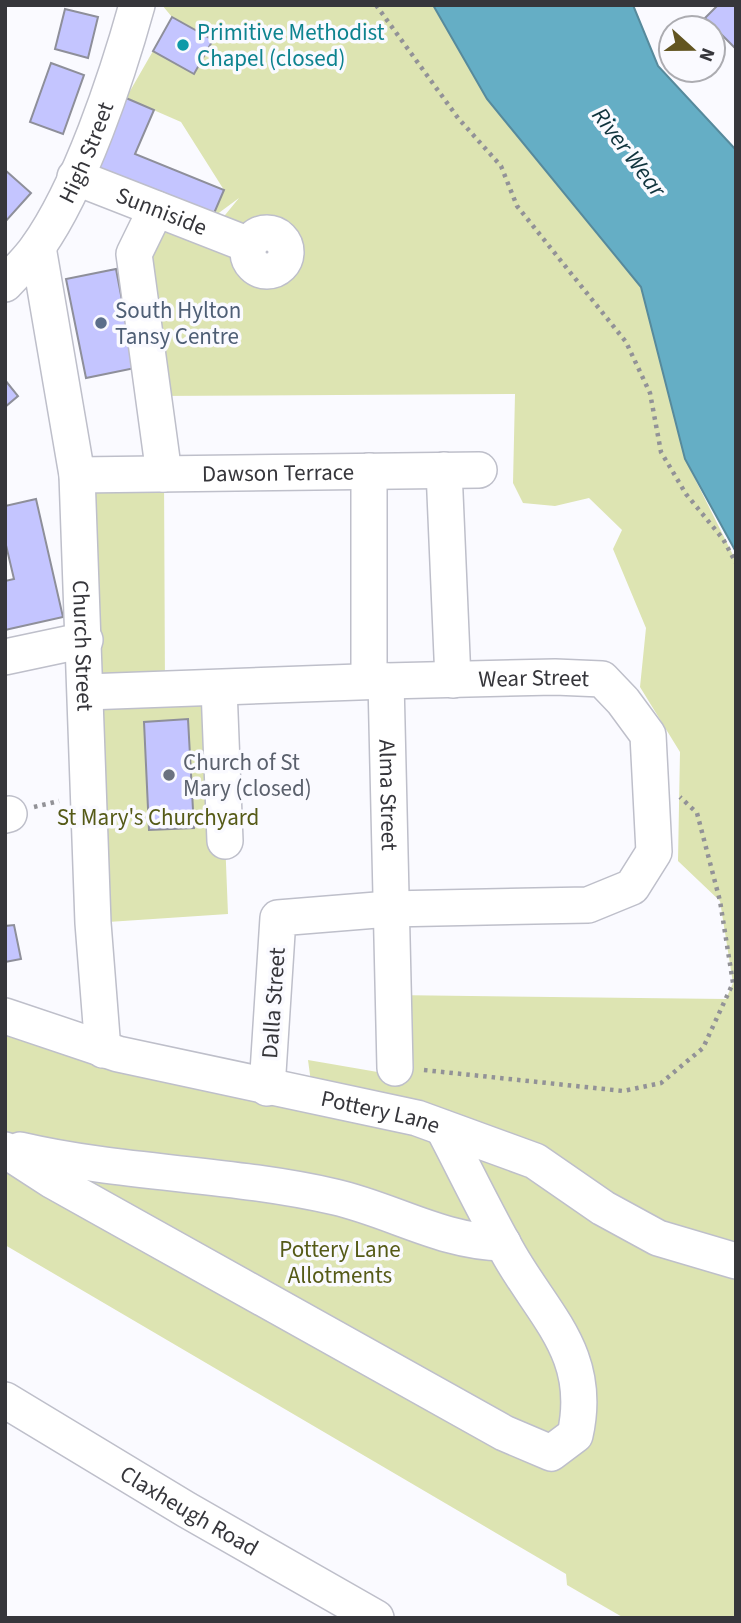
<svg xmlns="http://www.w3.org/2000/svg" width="741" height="1623" viewBox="0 0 741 1623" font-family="'Source Sans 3',sans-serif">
<rect width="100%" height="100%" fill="#fafaff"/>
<!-- green -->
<g fill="#dde4b2">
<polygon points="162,5 433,5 487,99 641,287 685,459 736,561 736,1618 624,1618 567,1585 566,1574 5,1245 5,1016 313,1097 308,1060 395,1075 392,995 726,999 733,983 720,901 678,861 680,752 640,687 646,628 613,549 622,530 589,498 555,506 523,503 513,483 515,394 153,396 134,254 156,209 212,231 239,198 212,218 224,190 181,122 126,98 153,51 194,74 213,41 172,17"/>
<polygon points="164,474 165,689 219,688 228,914 93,923 77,475"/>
</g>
<!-- water -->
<polygon fill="#65aec5" stroke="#578a9c" stroke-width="2" points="433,5 633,5 658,66 736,150 736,552 685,459 641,287 487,99"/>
<!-- building -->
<g fill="#c4c5ff" stroke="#8e8f9a" stroke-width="2">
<polygon points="718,5 736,5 736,49 705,18"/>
<polygon points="65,9 98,17 88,58 55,49"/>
<polygon points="172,17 213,40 194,74 153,51"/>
<polygon points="51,63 84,75 63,134 30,122"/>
<polygon points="126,98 154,110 135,154 224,190 212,218 96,170"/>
<polygon points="5,170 31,193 5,222"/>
<polygon points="116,269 135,368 86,378 66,279"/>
<polygon points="5,380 18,396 5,407"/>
<polygon points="36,499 63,617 5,630 5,581 14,579 5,541 5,506"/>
<polygon points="188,719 194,828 149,830 144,722"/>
<polygon points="14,925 21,959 5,962 5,926"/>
</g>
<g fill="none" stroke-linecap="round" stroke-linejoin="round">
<defs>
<g id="minor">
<path id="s1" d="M 75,177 L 249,245"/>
<polyline points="156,209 134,254 164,474"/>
<circle cx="267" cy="252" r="19"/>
<path id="s2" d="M 38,247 L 77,475 L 93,923 L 103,1050"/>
<path id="s3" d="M 5,284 C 16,272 28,261 37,248 C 80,188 117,77 137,5"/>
<polyline points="444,470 453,680"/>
<polyline points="369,471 369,681"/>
<path id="s4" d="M 77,475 L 479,470"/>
<polyline points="5,657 85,640"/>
<path id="s5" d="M 386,681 L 395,1068"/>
<polyline points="219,688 225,841"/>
<path id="s6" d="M 86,692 L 386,681 L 555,677 L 602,679 L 623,701 L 648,735 L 654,852 L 632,887 L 588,905 L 389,909 L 278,918 L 267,1088"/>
<polyline points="5,815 9,814"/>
<path id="s7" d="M 5,1016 L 118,1054 L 417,1118 L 535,1161 L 603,1208 L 658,1238 L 736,1261"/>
<path d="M 5,1150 L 53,1181 L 504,1433 L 551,1453 L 575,1435 C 593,1356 546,1318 510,1256 C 486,1214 465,1170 443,1128"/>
<path d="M 20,1150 C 123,1174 231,1173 335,1197 C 392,1210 442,1242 503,1243"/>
<path id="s8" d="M 5,1400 L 187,1510 L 376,1618"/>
</g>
</defs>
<!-- minor casing -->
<use href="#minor" stroke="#bebfca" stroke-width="38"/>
<!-- path -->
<g stroke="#929297" stroke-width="4.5" stroke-dasharray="3.5 5" stroke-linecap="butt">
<polyline points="376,5 458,118 501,166 517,206 626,342 650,393 661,452 686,494 723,539 736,563"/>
<polyline points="34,807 59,801"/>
<polyline points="424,1070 623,1091 661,1083 703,1048 733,983 720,901 697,813 680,797"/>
</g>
<!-- minor -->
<use href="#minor" stroke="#fff" stroke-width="35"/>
</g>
<!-- markers -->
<circle fill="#0f9aa8" stroke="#fafaff" stroke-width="2.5" cx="183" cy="45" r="7"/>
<circle fill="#5c6f8a" stroke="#fafaff" stroke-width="2.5" cx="101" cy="323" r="7"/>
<circle fill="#6b7280" stroke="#fafaff" stroke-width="2.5" cx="169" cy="775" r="7"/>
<g text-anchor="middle" stroke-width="7" stroke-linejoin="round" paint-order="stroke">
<!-- culture labels -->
<g font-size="23" fill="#0d838f" stroke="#fafaff" text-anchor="start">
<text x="197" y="40">Primitive Methodist<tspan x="197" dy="26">Chapel (closed)</tspan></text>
</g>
<!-- street labels -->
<g font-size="23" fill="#36363b" stroke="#fafaff">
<text dy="8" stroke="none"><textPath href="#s3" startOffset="156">High Street</textPath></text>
<text dy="8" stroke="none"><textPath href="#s1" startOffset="93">Sunniside</textPath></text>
<text dy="8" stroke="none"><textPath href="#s4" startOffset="201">Dawson Terrace</textPath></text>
<text dy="8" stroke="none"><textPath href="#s2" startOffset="402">Church Street</textPath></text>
<text dy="8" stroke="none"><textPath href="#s6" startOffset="448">Wear Street</textPath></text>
<text dy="8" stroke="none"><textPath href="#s5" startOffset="114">Alma Street</textPath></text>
<text transform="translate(273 1003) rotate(-86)" y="8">Dalla Street</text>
<text dy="8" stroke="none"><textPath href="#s7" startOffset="388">Pottery Lane</textPath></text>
<text dy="8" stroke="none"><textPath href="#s8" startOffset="215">Claxheugh Road</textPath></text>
</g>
<!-- service labels -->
<g font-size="23" fill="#4e5e75" stroke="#fafaff" text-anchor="start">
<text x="115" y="318">South Hylton<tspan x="115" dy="26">Tansy Centre</tspan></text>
</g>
<!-- worship labels -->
<g font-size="23" fill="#5b616d" stroke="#fafaff" text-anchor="start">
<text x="183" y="770">Church of St<tspan x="183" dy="26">Mary (closed)</tspan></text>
</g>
<!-- park labels -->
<g font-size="23" fill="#555a17" stroke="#fafaff">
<text x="158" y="825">St Mary's Churchyard</text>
<text x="340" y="1257">Pottery Lane<tspan x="340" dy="26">Allotments</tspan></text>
</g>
<!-- water labels -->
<g font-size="24" font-style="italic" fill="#0f333d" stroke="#fafaff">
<text transform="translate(629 152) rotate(53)" y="8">River Wear</text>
</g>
</g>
<!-- border -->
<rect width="741" height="1623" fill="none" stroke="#36363b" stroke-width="14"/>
<!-- north arrow -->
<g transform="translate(692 49) rotate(111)"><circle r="33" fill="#fafaff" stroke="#acacb1" stroke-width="2"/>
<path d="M0-5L12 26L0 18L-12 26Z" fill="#625521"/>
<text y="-10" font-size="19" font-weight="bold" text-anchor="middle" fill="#36363b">N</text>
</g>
</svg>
